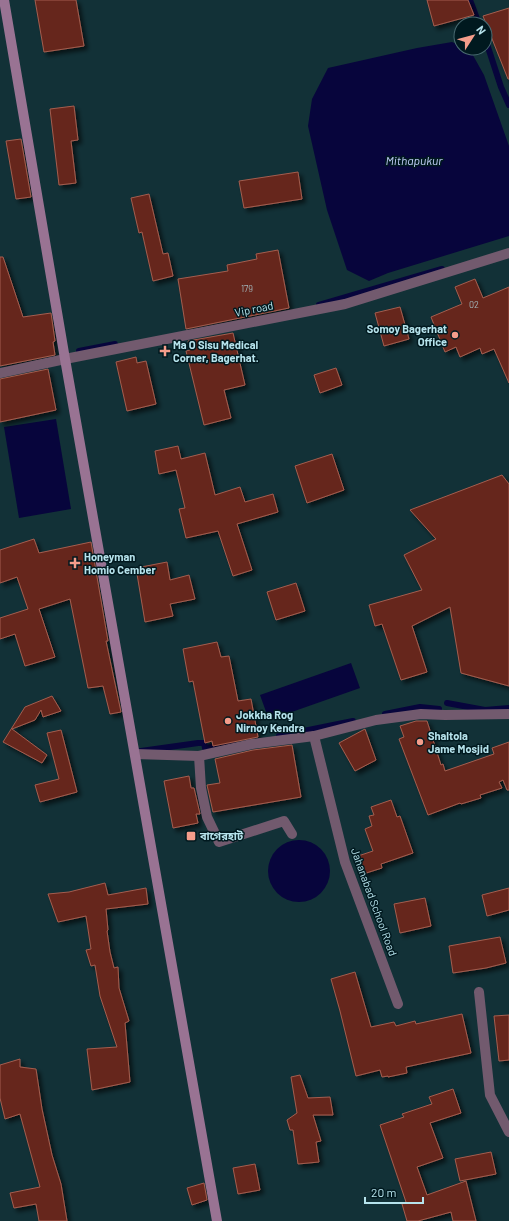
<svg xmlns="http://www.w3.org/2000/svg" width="509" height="1221" viewBox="0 0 509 1221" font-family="Barlow,'Noto Sans Bengali',sans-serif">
<defs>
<filter id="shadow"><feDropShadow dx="3.5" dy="3.5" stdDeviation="2" flood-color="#0009"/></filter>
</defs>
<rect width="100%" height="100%" fill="#123137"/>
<!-- water -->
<g fill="#07053c">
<polygon points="452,42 461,46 461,48 470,50 484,75 509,146 509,236 388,273 369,281 347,270 327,210 308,126 312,99 328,68 417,48"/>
<polygon points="56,419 71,509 19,518 4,427"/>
<polygon points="351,663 360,688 269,720 260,695"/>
<circle cx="299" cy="871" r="31"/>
</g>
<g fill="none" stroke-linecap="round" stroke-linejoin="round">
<!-- stream -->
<g stroke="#07053c" stroke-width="6">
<polyline points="470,0 479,24"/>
<polyline points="485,38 501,87 509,105"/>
<polyline points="319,305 442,269"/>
<polyline points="79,351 115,344"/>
<polyline points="447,703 485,710 509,708"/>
<polyline points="385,714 420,707 439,709"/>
<polyline points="279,736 353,721"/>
<polyline points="141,751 198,743 204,743 205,748 233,744"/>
</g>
</g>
<!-- building -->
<g fill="#66261a" stroke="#a45d4f" filter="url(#shadow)">
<polygon points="35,0 76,0 84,46 44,52"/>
<polygon points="427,0 468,0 474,15 434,26"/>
<polygon points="509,8 509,79 508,79 483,16"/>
<polygon points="74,106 78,140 71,141 76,183 59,185 50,109"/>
<polygon points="21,139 31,197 16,199 6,141"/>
<polygon points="298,172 302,199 244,208 239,181"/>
<polygon points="149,194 163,254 168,253 173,276 153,281 142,232 139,233 131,198"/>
<polygon points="278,250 289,308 186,329 178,279 228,271 227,265 257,259 256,254"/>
<polygon points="0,257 3,257 23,317 51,313 55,341 53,342 55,355 0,366"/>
<polygon points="475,279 483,298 509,287 509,383 494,349 482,354 480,348 460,357 456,347 445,352 431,317 462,304 455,287"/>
<polygon points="400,307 409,339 384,346 375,313"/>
<polygon points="233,333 245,385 224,390 231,418 204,425 186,351 190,350 188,341"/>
<polygon points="136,357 137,363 146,361 156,404 127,411 116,362"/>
<polygon points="336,368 342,385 320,393 314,375"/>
<polygon points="48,369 56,410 0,422 0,379"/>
<polygon points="178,446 181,459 205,453 215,495 240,487 245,502 273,494 278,512 237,524 252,570 233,576 218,531 186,538 179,509 185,508 176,470 159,474 155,451"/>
<polygon points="332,454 344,490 307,503 295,466"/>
<polygon points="502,475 509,484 509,686 461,673 450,607 412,626 427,672 401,680 382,624 375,626 369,605 422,590 404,555 436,539 410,510"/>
<polygon points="34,539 39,553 91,542 108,641 106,641 121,712 110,714 103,686 88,688 70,599 39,609 55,657 25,666 15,634 0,639 0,618 28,609 17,577 0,583 0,550"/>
<polygon points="167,562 170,580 189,575 195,599 170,604 173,616 145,622 136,568"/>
<polygon points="296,583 305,611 276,620 267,592"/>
<polygon points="217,642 221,657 229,656 238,701 251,699 258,737 213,746 212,741 205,743 193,681 189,682 183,649"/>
<polygon points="52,696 61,711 43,717 41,710 35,720 12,729 47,755 42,763 3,742 25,707"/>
<polygon points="416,721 427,721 441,765 443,764 445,771 494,754 492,748 509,742 509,790 507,790 503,780 499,782 502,788 480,795 481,798 461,804 460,803 428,815 399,739 404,737 400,726"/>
<polygon points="365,729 376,760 355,771 339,743"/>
<polygon points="61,730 77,792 40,802 35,785 59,779 47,733"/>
<polygon points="292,745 301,797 213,812 207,785 220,783 215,759 253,750"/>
<polygon points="189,776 191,788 194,788 200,814 196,814 198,823 173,828 164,781"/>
<polygon points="391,800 397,817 400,816 413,853 381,864 382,868 363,874 358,856 373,851 365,829 372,826 369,816 374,815 371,807"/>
<polygon points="105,883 108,895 146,888 148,904 106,909 108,930 107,931 110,952 114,968 118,967 119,988 129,1021 125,1023 130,1082 92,1090 87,1049 117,1047 100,996 95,965 91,966 86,950 91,949 86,916 58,922 48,894 69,892"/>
<polygon points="509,888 509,910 487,916 482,895"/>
<polygon points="425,898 431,926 400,933 394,904"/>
<polygon points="500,937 506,963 486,968 453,973 449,946"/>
<polygon points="355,972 371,1027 394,1022 396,1026 415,1021 416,1024 462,1014 471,1053 406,1067 407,1073 388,1077 388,1076 382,1077 380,1070 356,1076 340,1011 331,979"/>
<polygon points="509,1015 509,1060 499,1061 494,1016"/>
<polygon points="20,1059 20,1067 36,1069 42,1109 52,1155 61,1184 67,1221 39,1221 36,1204 14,1208 10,1193 40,1187 20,1114 5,1119 0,1098 0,1065"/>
<polygon points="300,1075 308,1098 330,1097 333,1115 313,1115 321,1141 316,1142 319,1162 298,1164 293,1130 290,1130 287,1120 297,1113 291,1077"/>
<polygon points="453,1089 461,1113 430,1123 443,1158 417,1167 427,1195 466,1181 476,1221 453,1221 451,1212 418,1221 407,1221 402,1204 406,1202 380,1125 404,1117 402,1114 432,1104 429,1097"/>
<polygon points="491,1152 496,1174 460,1181 455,1159"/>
<polygon points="255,1164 260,1190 238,1194 233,1168"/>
<polygon points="204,1183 207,1200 192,1205 187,1188"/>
</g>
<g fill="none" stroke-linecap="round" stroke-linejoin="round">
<!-- minor -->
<g stroke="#725a6e" stroke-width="10">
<polyline points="314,736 345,862 398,1004"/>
<polyline points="199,756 201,788 207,817 219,842 284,821 292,834"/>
</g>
<!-- tertiary -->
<g stroke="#725a6e" stroke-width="10">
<polyline points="0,373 65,359 345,304 509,253"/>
<polyline points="135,754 199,756 252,744 314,736 376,720 421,714 445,715 509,714"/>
<polyline points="479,992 490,1095 509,1132"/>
</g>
<!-- secondary -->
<polyline stroke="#997393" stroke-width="10" points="4,0 65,359 217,1221"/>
</g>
<!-- markers -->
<g fill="#f49d8b" stroke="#00191f" stroke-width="1.5">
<circle cx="455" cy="335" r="4"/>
<path d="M163 345h4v4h4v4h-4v4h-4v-4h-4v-4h4z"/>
<path d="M73 557h4v4h4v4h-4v4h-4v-4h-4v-4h4z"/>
<circle cx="228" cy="721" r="4"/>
<circle cx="420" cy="742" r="4"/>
<rect x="186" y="831" width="10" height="10" rx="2"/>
</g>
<g text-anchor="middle" stroke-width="3" stroke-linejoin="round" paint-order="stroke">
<!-- number labels -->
<g font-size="9" fill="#a2b4b8">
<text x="247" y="292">179</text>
<text x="474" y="308">02</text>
</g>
<!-- street labels -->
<g font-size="11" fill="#b6e3ec" stroke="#00191f">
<text transform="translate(254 309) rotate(-11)" y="4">Vip road</text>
<text transform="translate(374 902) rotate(70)" y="4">Jahanabad School Road</text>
</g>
<!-- poi labels -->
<g font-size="11" font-weight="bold" fill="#b6e3ec" stroke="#00191f" text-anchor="start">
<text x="447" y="333" text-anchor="end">Somoy Bagerhat<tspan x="447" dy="13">Office</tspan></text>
<text x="173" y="349">Ma O Sisu Medical<tspan x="173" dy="13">Corner, Bagerhat.</tspan></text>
<text x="84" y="561">Honeyman<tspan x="84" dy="13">Homio Cember</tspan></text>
<text x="236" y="719">Jokkha Rog<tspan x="236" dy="13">Nirnoy Kendra</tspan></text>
<text x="428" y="740">Shaltola<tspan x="428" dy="13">Jame Mosjid</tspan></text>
<text x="200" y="840">বাগেরহাট</text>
</g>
<!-- water labels -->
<g font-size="12" font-style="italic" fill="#c4d1fc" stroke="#00191f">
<text x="414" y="165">Mithapukur</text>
</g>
</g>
<!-- north arrow -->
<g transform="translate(473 36) rotate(54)"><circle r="19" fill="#00191f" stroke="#496a71"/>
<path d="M0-3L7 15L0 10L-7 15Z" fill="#f49d8b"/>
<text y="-6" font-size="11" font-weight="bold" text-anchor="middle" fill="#b6e3ec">N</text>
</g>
<!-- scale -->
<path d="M365 1197v6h58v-6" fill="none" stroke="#b6e3ec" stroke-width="2"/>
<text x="371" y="1197" font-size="12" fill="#b6e3ec" stroke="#00191f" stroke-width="3" paint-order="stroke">20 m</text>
</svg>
